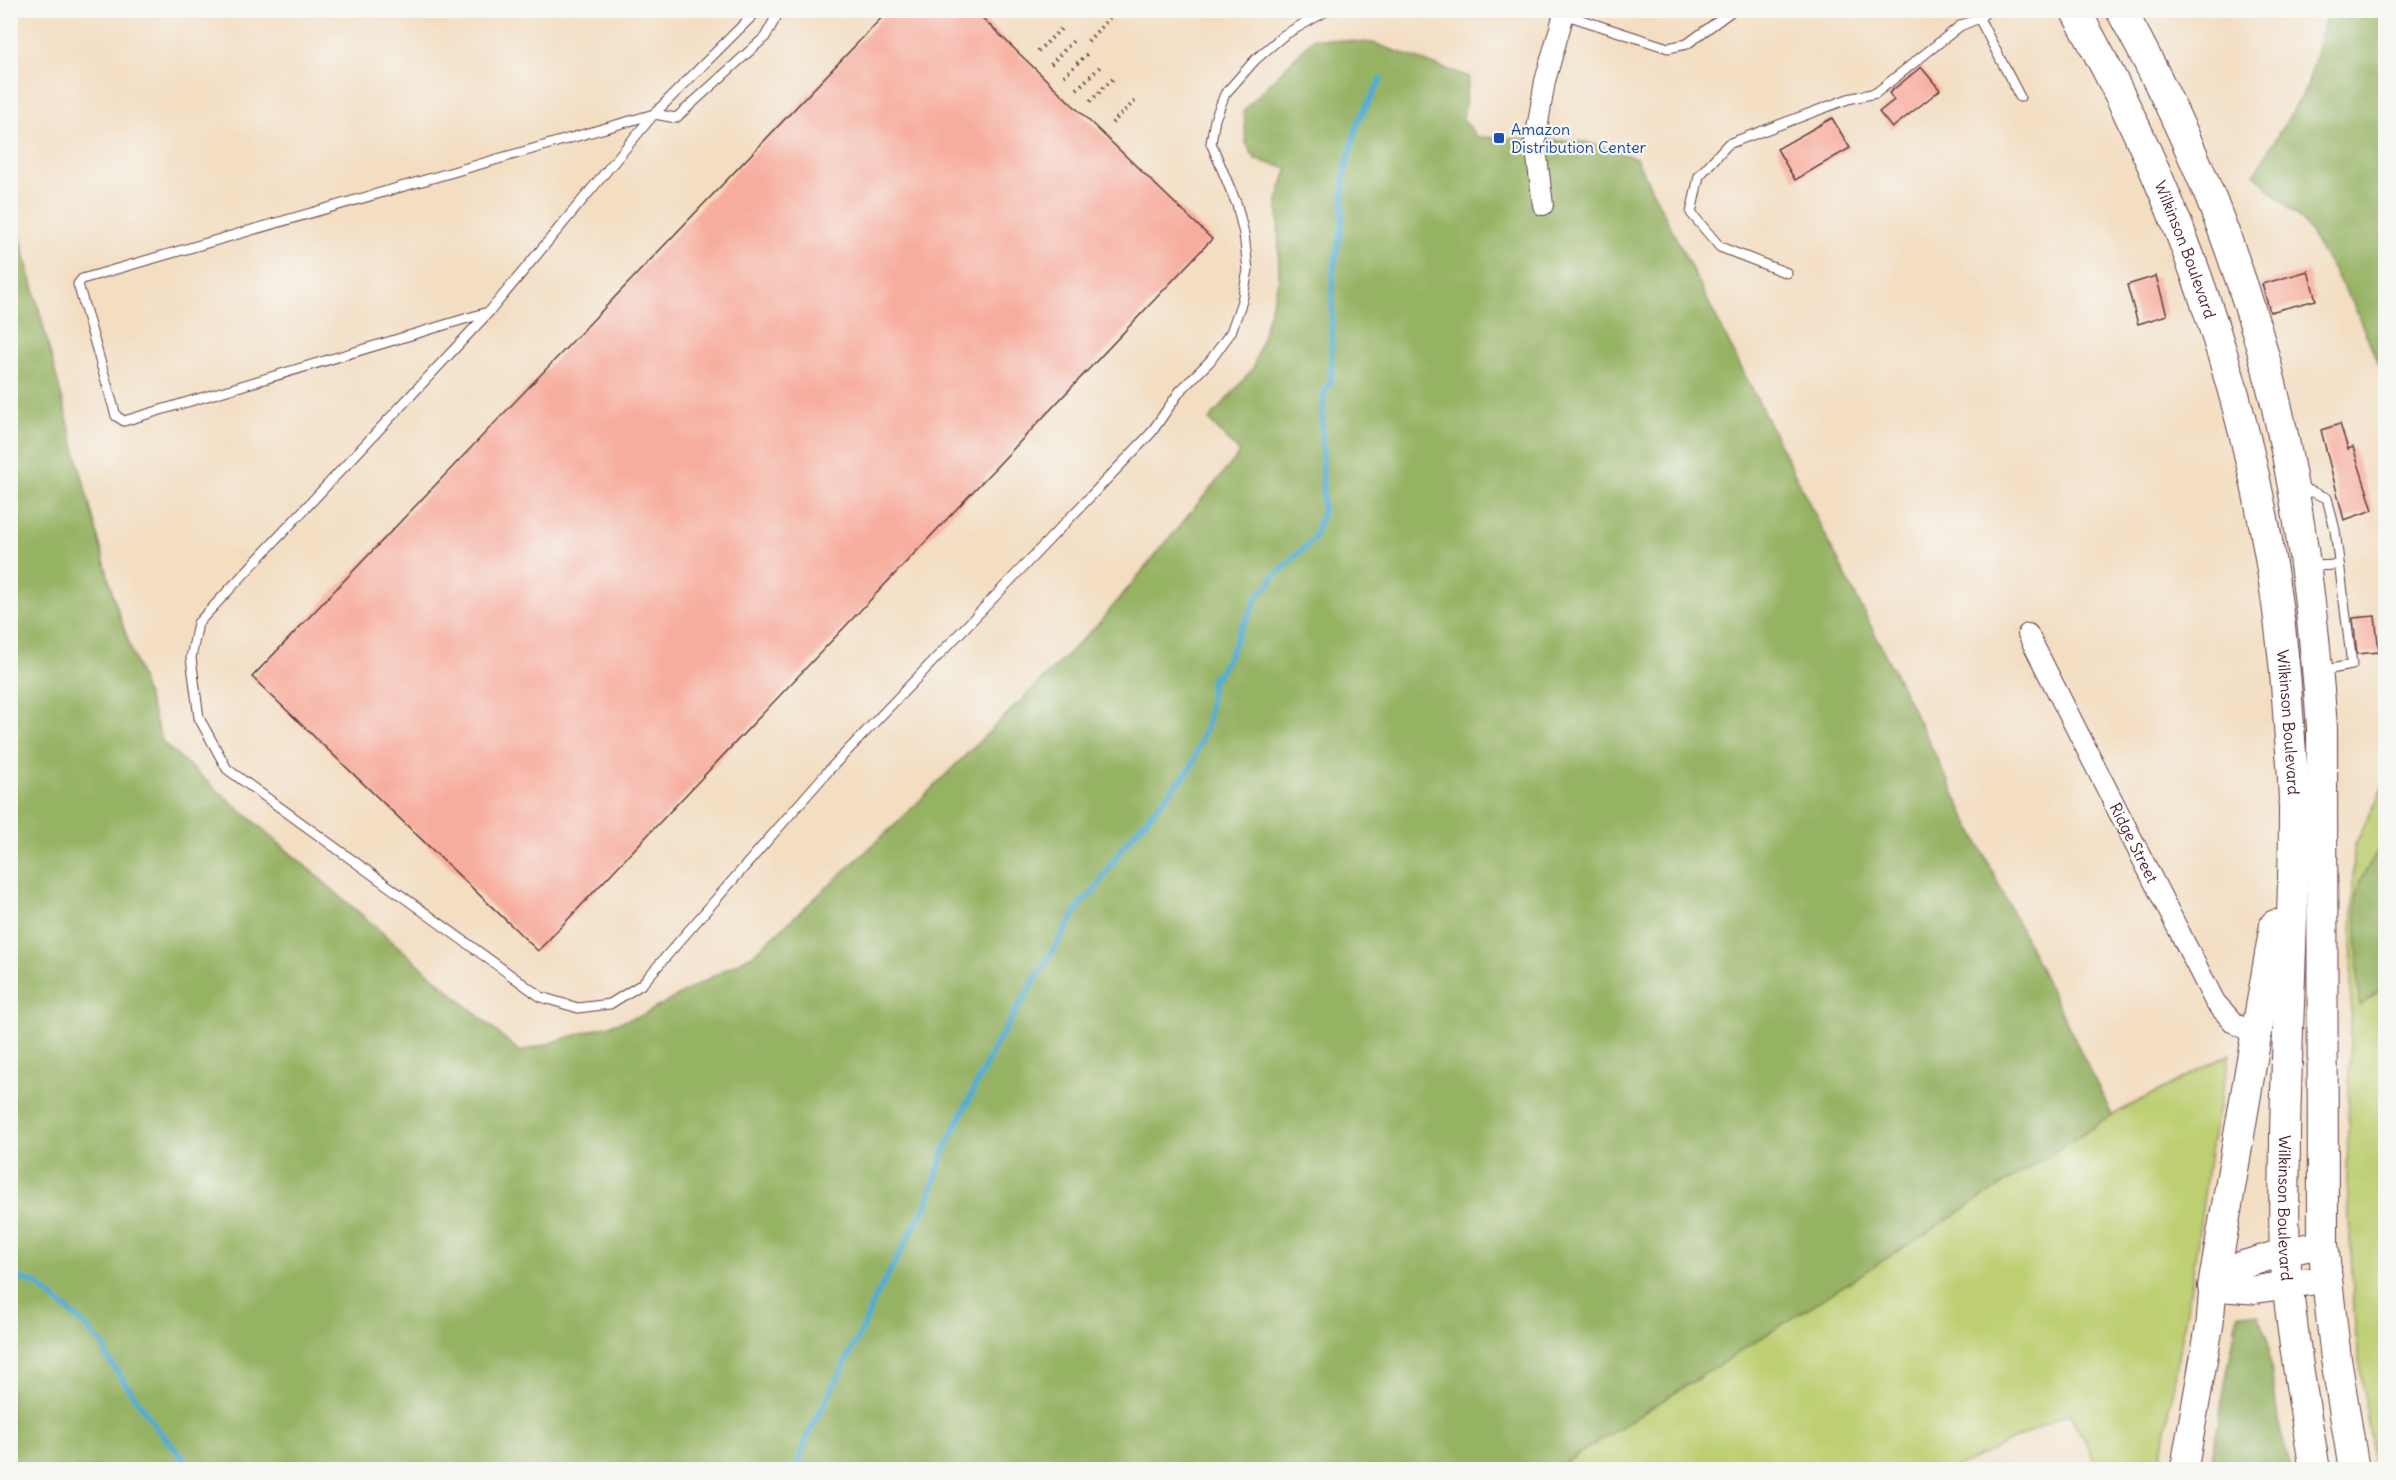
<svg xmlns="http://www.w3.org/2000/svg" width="2396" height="1480" viewBox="0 0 2396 1480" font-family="Delius,sans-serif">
<rect width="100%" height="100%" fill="#f6f6f2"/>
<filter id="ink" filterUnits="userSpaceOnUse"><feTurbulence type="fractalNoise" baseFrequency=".0167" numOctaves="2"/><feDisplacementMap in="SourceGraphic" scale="12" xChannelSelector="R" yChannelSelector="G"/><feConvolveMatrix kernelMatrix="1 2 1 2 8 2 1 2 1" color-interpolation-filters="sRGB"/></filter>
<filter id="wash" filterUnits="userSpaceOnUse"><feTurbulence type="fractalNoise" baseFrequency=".008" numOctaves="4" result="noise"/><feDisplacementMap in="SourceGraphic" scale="24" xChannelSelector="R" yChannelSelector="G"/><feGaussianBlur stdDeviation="1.35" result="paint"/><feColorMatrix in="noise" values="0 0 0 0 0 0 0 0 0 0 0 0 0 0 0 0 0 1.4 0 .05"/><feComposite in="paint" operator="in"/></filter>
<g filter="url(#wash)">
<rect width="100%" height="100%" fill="#f3dec2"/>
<!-- green -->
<g fill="#bdcf72" stroke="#84774e" stroke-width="1.5">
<polygon points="2385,784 2385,1469 2374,1469 2355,1327 2347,1182 2354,847"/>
<polygon points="2230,1054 2211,1145 2192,1280 2159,1469 2098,1469 2070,1412 1954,1469 1555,1469 2112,1115"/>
</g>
<!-- forest -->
<g fill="#96b264" stroke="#706848" stroke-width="1.5">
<polygon points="2328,11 2385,11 2385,381 2353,303 2304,223 2254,174 2307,87"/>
<polygon points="1314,38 1373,43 1469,77 1463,119 1477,137 1586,142 1636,158 1913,710 2112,1115 1555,1469 11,1469 10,198 114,599 163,743 520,1052 643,1015 754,954 898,822 1100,622 1240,453 1209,420 1253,369 1279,279 1278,197 1288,168 1256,160 1246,143 1244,110"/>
<polygon points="2385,838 2385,987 2359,1006 2356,897 2360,881"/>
<polygon points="2238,1313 2258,1314 2267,1336 2278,1421 2291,1469 2210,1469"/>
</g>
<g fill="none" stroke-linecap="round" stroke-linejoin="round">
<!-- stream -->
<g stroke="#53add1" stroke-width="6">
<polyline points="10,1275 35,1283 78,1319 105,1347 106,1356 159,1431 194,1470"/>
<polyline points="796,1470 806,1439 864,1326 872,1304 927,1204 944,1151 995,1046 1082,902 1093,893 1124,845 1191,768 1208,721 1212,677 1217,677 1233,648 1241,626 1246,621 1259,594 1270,585 1273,577 1314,539 1323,509 1322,419 1325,390 1331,382 1333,272 1342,225 1344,176 1358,121 1381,80"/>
</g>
</g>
<g id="blocks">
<!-- building -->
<g fill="#f7ad9e">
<polygon points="889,10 974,10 1212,239 538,951 252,677"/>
<polygon points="1921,67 1940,90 1892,128 1879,112 1894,100 1889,93"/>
<polygon points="1832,118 1850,148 1795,180 1777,149"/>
<polygon points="2308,271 2316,300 2270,312 2262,284"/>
<polygon points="2156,276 2167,315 2138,324 2127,285"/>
<polygon points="2340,424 2348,449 2353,447 2373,510 2344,520 2321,430"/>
<polygon points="2375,616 2379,652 2357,654 2353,618"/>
</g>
</g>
</g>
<g filter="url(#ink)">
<use href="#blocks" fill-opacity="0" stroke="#633c42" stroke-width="1.5"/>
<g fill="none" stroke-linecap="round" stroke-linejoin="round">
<defs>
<g id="lane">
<polyline points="758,10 654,114 490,311 198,623 191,658 199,718 227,769 541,997 578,1008 610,1004 642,984 829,770 1151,433 1180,391 1210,361 1231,332 1242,301 1248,270 1244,234 1237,205 1211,143 1215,119 1225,94 1255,60 1284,35 1328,10"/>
<polyline points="1551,10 1668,48 1687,44 1733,10"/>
<polyline points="1989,10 1979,18 2020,97"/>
<polyline points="1787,273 1720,247 1691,213 1699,176 1728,144 1848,99 1876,93 1960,26 1979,18"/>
<polyline points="488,312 124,421 116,416 78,284 82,279 654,114 676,118 765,37 780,10"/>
<polyline points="2298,486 2327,498 2335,530 2352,665 2320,671"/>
<polyline points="2309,566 2339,565"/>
</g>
<g id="street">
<polyline points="1543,205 1535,141 1545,81 1565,10"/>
<path id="s1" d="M 2028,634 L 2215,1002 L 2234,1023 L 2257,1036"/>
</g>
<g id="secondary">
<polyline points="2213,1287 2252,1290 2327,1279"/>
<polyline points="2184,1470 2210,1323 2213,1287 2242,1265 2285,1252 2323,1244"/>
</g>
<g id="primary">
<path id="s2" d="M 2075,10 C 2199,231 2274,473 2289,726 C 2291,753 2294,781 2294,809 C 2294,916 2287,1025 2285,1133 C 2285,1173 2283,1213 2285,1253 C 2290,1326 2303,1398 2315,1470"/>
<path d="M 2121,10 C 2190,135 2245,269 2277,408 C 2301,513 2314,620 2322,727 L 2323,1244 L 2336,1359 L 2354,1470"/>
<polyline points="2213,1287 2275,925"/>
</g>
</defs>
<!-- lane casing -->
<use href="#lane" stroke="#633c42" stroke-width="11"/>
<!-- street casing -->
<use href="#street" stroke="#633c42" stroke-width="22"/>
<!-- secondary casing -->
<use href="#secondary" stroke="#633c42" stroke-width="29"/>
<!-- primary casing -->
<use href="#primary" stroke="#633c42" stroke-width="32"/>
<!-- path -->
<g stroke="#633c42" stroke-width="4" stroke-dasharray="1.5 4.5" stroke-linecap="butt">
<polyline points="1088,41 1117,10"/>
<polyline points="1038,51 1063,27"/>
<polyline points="1051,64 1075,39"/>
<polyline points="1064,76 1089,52"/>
<polyline points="1077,89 1102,65"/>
<polyline points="1090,101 1115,77"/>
<polyline points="1112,123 1137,99"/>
</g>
<!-- lane -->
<use href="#lane" stroke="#fff" stroke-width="9"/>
<!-- street -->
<use href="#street" stroke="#fff" stroke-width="20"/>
<!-- secondary -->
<use href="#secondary" stroke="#fff" stroke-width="27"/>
<!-- primary -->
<use href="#primary" stroke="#fff" stroke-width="30"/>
</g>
</g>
<!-- markers -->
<rect fill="#1a4fb4" stroke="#f6f6f2" stroke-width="2" x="1493" y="132" width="12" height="12" rx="3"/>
<g text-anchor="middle" stroke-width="4.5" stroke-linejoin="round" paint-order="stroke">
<!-- transit labels -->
<g font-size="16" fill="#164399" stroke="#f6f6f2" text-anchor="start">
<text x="1511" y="135">Amazon<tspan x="1511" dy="18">Distribution Center</tspan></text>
</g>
<!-- street labels -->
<g font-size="16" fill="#4a1f2b" stroke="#f6f6f2">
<text dy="6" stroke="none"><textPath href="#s2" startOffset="264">Wilkinson Boulevard</textPath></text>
<text dy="6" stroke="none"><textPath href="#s2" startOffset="750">Wilkinson Boulevard</textPath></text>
<text dy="6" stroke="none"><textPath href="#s1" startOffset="234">Ridge Street</textPath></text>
<text dy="6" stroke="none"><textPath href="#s2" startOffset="1236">Wilkinson Boulevard</textPath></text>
</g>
</g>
<!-- margin -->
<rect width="2396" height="1480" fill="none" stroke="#f6f6f2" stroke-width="36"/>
</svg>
